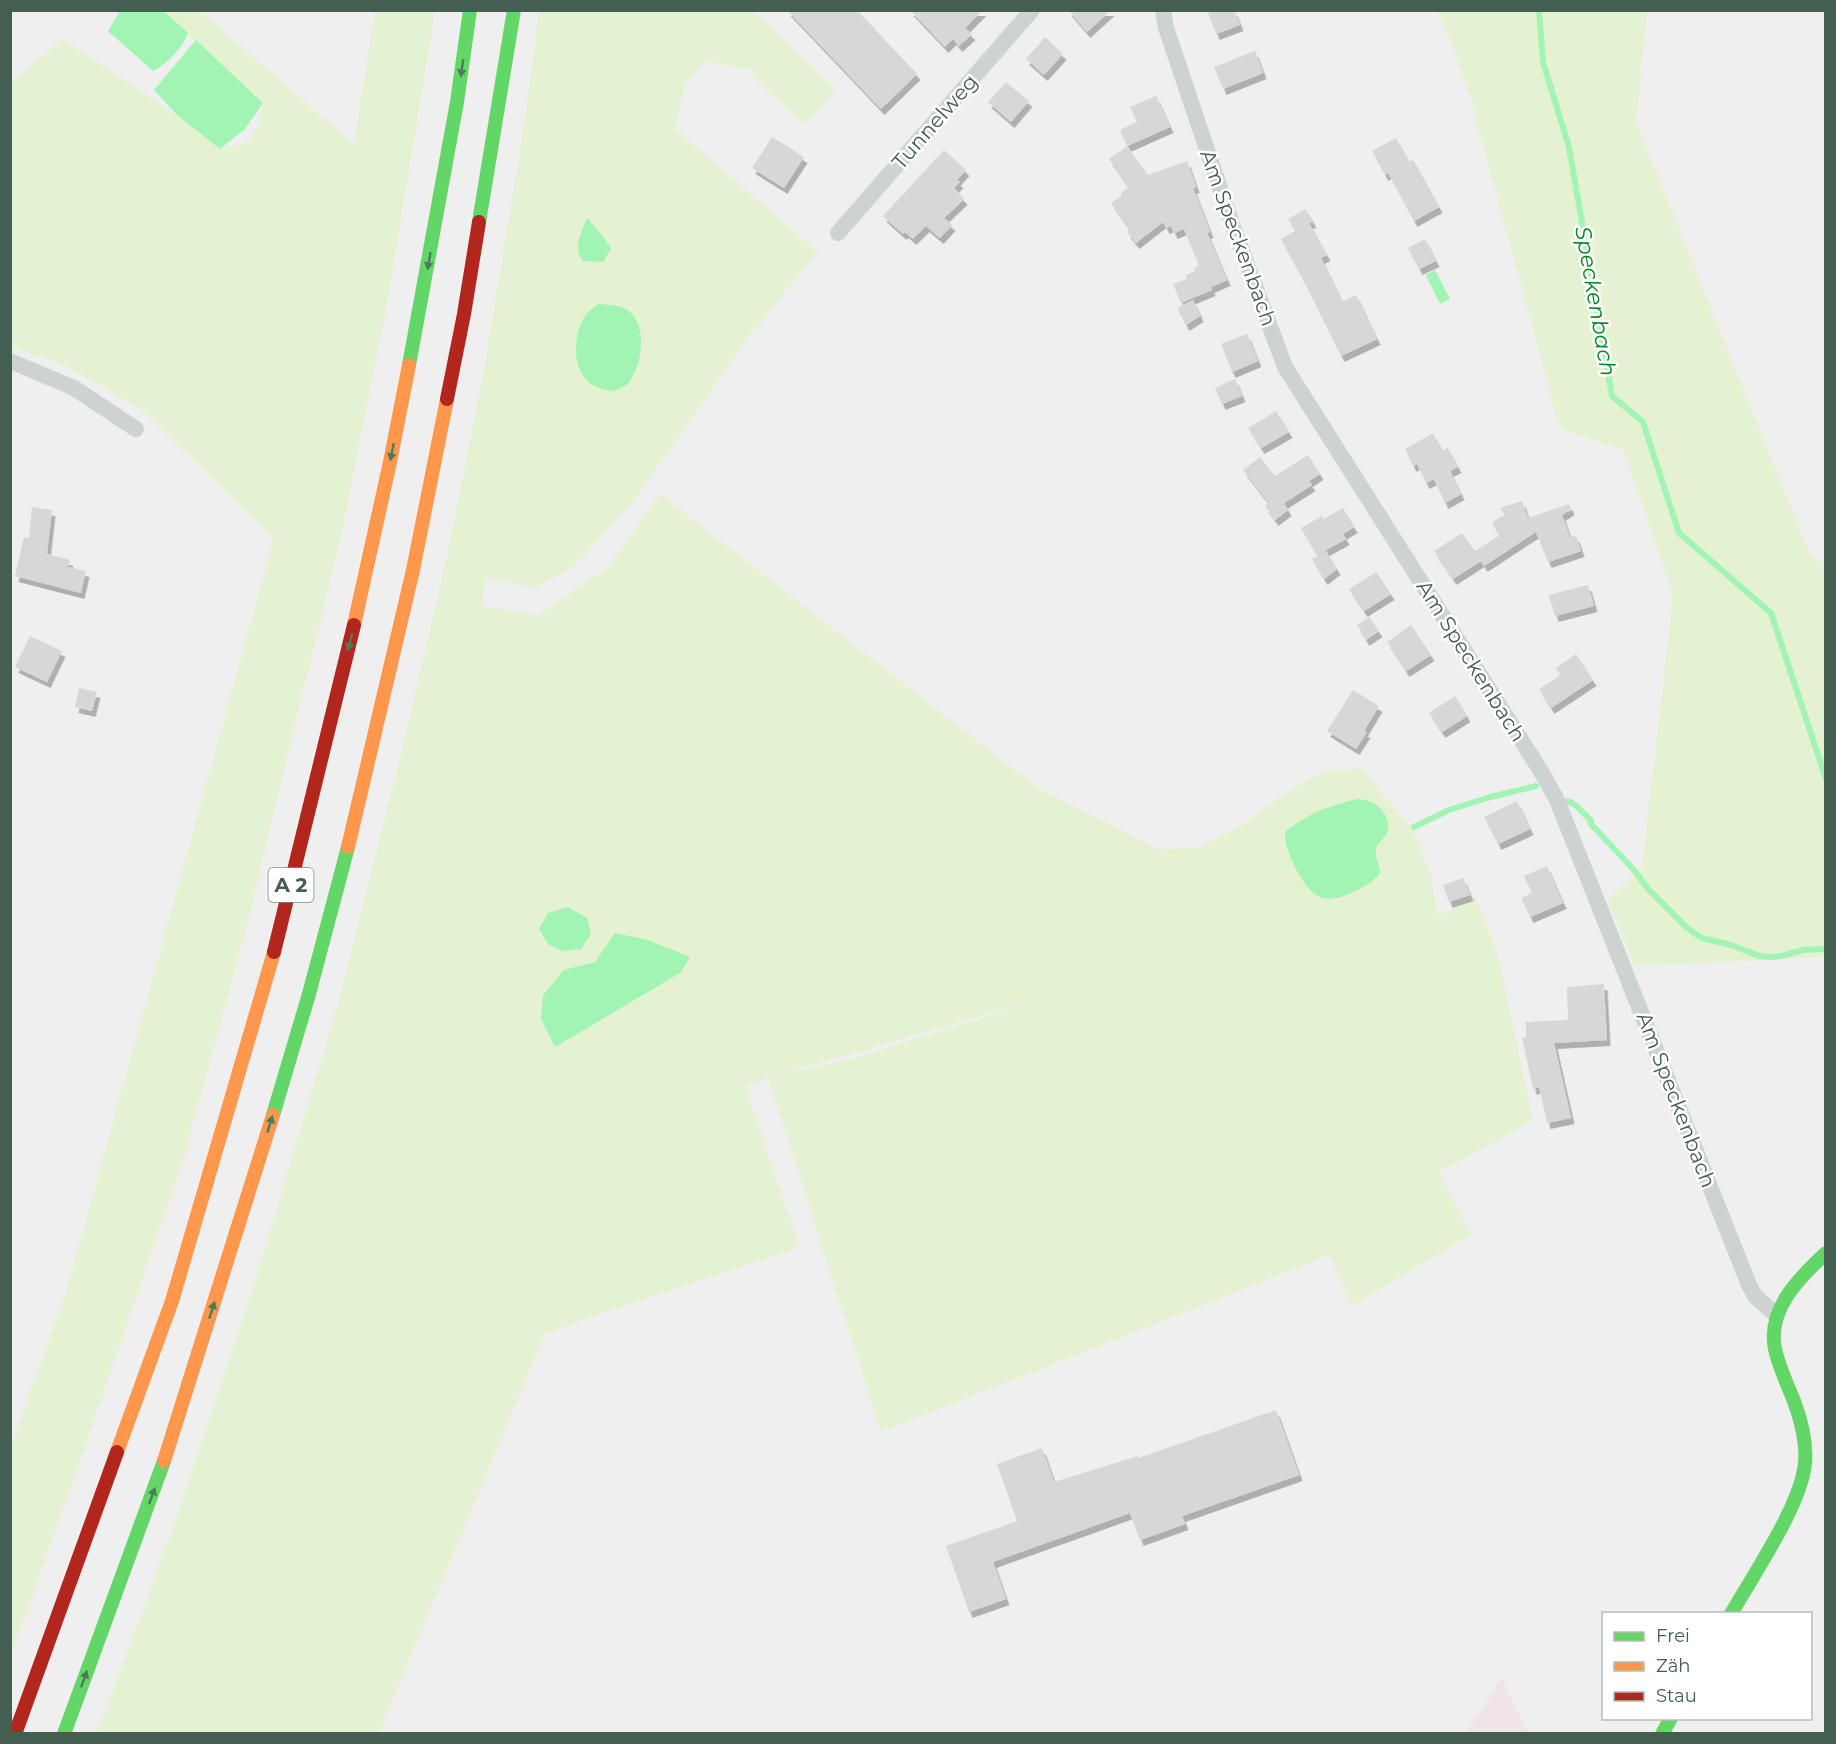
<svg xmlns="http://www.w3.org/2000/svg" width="1836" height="1744" viewBox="0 0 1836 1744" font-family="Montserrat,sans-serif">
<defs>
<filter id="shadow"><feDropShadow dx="3.5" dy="6" stdDeviation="0" flood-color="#0004"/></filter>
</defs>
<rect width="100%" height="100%" fill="#f0eff0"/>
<!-- commercial -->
<polygon fill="#f1e4e8" points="1502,1677 1528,1733 1466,1733"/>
<!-- green -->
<g fill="#e4f2d1" fill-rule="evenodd">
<polygon points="162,11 200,11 354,144 375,11 435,11 387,303 343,528 244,936 185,1154 84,1451 11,1656 10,1448 65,1296 274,538 141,409 68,367 11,346 11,83 62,39 177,115 220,149 247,142 260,122 263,102"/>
<path d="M 539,11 L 753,11 L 836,90 L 804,124 L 755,79 L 749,66 L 746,69 L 705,61 L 685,84 L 675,129 L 818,252 L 747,339 L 635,499 L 573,567 L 534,588 L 486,578 L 482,606 L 539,615 L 608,567 L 660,494 L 1038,788 L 1158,849 L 1199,848 L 1239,827 L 1276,800 L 1323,771 L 1362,769 L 1413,829 L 1430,872 L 1438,916 L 1476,898 L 1497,951 L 1533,1121 L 1439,1172 L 1471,1235 L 1351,1306 L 1330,1255 L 881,1432 L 768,1078 L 745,1087 L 800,1247 L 593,1316 L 545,1334 L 379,1733 L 97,1734 L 171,1533 L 257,1275 L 338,1003 L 401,754 L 446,561 L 485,365 L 525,120 ZM 1053,995 L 846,1061 L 781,1074 Z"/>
<polygon points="1437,11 1647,11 1636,122 1810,554 1825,565 1825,957 1635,966 1607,900 1642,868 1673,597 1623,449 1560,429 1469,94 1453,47"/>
</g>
<!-- water -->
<g fill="#a1f4b4">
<path d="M 162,10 L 188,33 C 181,50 169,62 153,71 L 108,31 L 120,11 Z"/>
<polygon points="196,40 263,103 245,129 220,149 177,115 154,90"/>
<path d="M 587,218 L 605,239 L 611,249 L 603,262 L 583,261 C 572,248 582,232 587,218 Z"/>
<polygon points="1435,270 1450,299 1440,304 1426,275"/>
<path d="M 599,304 C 609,305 624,305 631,313 C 647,330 642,363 630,381 C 627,386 620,388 614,391 C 609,390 601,389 596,387 C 571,374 572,337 585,316 C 589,311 595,307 599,304 Z"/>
<path d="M 1358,799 C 1373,799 1391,813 1388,830 C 1386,838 1377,842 1376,850 C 1375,859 1380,865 1380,873 C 1371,886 1333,906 1318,896 C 1302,887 1284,850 1285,832 C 1306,814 1331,805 1358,799 Z"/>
<polygon points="568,907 587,918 591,934 581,949 563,951 548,944 539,929 548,913"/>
<polygon points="615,933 648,940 690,957 680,973 555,1047 541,1019 543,995 564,970 595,962"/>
</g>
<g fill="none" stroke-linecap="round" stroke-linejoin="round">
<!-- stream -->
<g stroke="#a1f4b4" stroke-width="6">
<polyline points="1539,10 1543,62 1569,147 1612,396 1643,422 1679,533 1771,613 1826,779"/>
<path d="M 1568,801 C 1578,804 1582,814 1591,820 L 1591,824 L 1635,871 L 1648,889 L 1687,928 L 1702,938 L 1731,945 L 1759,956 L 1770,957 L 1782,956 L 1803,950 L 1826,949"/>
<polyline points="1414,827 1449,810 1487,798 1536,786"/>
</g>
</g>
<!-- building -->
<g fill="#d5d8d7" filter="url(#shadow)">
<polygon points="787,10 857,10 917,74 881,109"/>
<polygon points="910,10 983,10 965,28 972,34 959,46 953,39 945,47"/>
<polygon points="1068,10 1111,10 1087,32"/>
<polygon points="1207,10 1234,10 1240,25 1216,34"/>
<polygon points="1045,37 1063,54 1044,75 1026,59"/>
<polygon points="1255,51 1263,73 1223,89 1214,67"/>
<polygon points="1006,82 1029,101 1011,122 988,102"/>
<polygon points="1156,96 1170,127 1127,146 1148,175 1187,161 1196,187 1193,188 1210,232 1207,233 1227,280 1211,287 1212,290 1181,303 1173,284 1187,279 1186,275 1195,271 1194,268 1199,266 1184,229 1174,233 1171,226 1166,228 1163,222 1136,243 1127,232 1130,229 1111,203 1122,196 1120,194 1129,187 1109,159 1127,146 1120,130 1137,122 1130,107"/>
<polygon points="772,137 804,157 784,188 752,168"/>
<polygon points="1396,138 1409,162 1413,160 1439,207 1414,221 1388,173 1385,175 1372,151"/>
<polygon points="944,150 966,170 957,180 960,182 954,188 964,199 944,218 952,225 940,238 926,226 913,239 905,232 903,234 883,216"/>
<polygon points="1306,209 1313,222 1309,223 1327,255 1321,258 1342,302 1356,295 1377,339 1341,356 1308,289 1281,239 1295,231 1288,219"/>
<polygon points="1425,239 1436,261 1419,269 1408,248"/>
<polygon points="1193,300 1200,316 1186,325 1177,308"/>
<polygon points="1247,334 1258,361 1232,372 1221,344"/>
<polygon points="1235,379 1242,396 1222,404 1215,388"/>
<polygon points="1276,411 1289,432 1261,448 1248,428"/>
<polygon points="1433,433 1442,451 1448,448 1458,467 1450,471 1461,494 1445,503 1434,479 1426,483 1417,464 1413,466 1405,449"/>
<polygon points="1308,455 1320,474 1309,481 1312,485 1284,503 1288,510 1275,520 1265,506 1269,503 1243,470 1260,457 1275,476"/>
<polygon points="1522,501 1528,518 1569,504 1571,509 1562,515 1570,538 1576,536 1581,551 1548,562 1536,532 1484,566 1481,561 1453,579 1434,551 1462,533 1475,551 1499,536 1492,522 1505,515 1500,508"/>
<polygon points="32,507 52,510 47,554 70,560 68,567 86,571 81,593 15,576 24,537 29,538"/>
<polygon points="1343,508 1354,527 1343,534 1346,539 1317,555 1301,528 1322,516 1324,519"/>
<polygon points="1326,551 1337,569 1324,579 1312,559"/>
<polygon points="1376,572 1391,594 1364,611 1349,589"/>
<polygon points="1588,585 1594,606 1555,616 1549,595"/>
<polygon points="1369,617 1379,631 1366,640 1357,625"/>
<polygon points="1411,625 1431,655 1406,671 1387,642"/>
<polygon points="30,636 62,651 47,682 15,667"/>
<polygon points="1576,654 1593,680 1551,708 1539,689 1561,675 1556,668"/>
<polygon points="79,688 97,692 92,711 75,707"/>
<polygon points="1353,690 1379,706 1364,731 1367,732 1356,749 1327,731"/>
<polygon points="1455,696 1467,716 1442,732 1429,713"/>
<polygon points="1517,801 1530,829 1498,844 1484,817"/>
<polygon points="1547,866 1563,903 1530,917 1521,898 1532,893 1524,876"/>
<polygon points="1463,878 1470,895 1449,902 1443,885"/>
<polygon points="1604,984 1607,1040 1554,1043 1571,1118 1547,1123 1539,1087 1533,1089 1522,1037 1526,1037 1526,1022 1568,1020 1567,987"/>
<polygon points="1276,1410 1299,1475 1182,1516 1185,1524 1140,1540 1130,1513 993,1562 1006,1599 969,1612 946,1546 1017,1521 997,1464 1042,1448 1054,1482 1138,1456 1138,1458"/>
</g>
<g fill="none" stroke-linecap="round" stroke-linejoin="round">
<!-- street -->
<g stroke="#cdd3d0" stroke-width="16">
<polyline points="1163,10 1166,28 1232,224 1285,367 1542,773 1557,800 1749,1285 1755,1296 1776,1315"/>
<polyline points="838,233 1032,10"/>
<polyline points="10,361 74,388 136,429"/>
</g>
<!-- fast -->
<g stroke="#63d668" stroke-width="14">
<polyline points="479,222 514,10"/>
<polyline points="409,365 457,102 470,10"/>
<polyline points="273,1115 309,994 348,847"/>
<path d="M 1731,1614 C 1753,1575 1801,1506 1805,1463 C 1807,1441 1801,1420 1794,1401 C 1787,1384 1779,1367 1775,1349 C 1767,1309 1799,1278 1826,1253"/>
<polyline points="64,1734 164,1461"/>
<polyline points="1662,1734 1671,1718"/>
</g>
<!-- slow -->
<g stroke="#ff974d" stroke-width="14">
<polyline points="354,625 390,462 409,365"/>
<polyline points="348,847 413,570 447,399"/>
<polyline points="117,1452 172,1301 274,952"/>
<polyline points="164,1461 273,1115"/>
</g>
<!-- jam -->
<g stroke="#b3261e" stroke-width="14">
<polyline points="447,399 464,314 479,222"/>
<polyline points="274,952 354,625"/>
<polyline points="15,1734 117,1452"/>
</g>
</g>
<!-- one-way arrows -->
<defs><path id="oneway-solid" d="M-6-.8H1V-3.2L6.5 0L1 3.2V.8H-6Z" transform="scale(1.5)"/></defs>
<g fill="#4c7c57">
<use href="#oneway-solid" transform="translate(462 68) rotate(98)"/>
<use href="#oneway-solid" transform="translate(429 261) rotate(100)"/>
<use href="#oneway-solid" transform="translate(392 452) rotate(101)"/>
<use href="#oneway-solid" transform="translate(350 642) rotate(103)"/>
<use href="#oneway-solid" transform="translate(270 1124) rotate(-73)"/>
<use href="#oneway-solid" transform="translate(212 1310) rotate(-72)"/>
<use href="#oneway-solid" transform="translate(152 1496) rotate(-70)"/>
<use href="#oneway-solid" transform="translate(84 1679) rotate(-70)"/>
</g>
<g text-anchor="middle" stroke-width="5" stroke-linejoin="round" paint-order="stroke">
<!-- shield labels -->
<rect fill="#fff" stroke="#7c8e85" stroke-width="1.5" x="268.5" y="868" width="45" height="34" rx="4.5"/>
<g font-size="20" font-weight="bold" fill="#445e51">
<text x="291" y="892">A 2</text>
</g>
<!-- street labels -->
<g font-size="21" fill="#445e51" stroke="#fff">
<text transform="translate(935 122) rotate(-49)" y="7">Tunnelweg</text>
<text transform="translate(1238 238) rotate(70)" y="7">Am Speckenbach</text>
<text transform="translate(1471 661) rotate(58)" y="7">Am Speckenbach</text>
<text transform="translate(1676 1100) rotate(69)" y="7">Am Speckenbach</text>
</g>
<!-- water labels -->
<g font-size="22" font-style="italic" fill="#058422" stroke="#fff">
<text transform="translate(1596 301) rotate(80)" y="8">Speckenbach</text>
</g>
</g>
<!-- border -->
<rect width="1836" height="1744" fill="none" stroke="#445e51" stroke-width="24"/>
<!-- legend -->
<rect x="1602" y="1612" width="210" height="108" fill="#ffffff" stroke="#b4bfb9" stroke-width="1.5"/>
<rect x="1614" y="1632" width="30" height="9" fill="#63d668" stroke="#b4bfb9" stroke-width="1.5"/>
<text x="1656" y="1642" font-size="18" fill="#445e51">Frei</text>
<rect x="1614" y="1662" width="30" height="9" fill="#ff974d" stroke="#b4bfb9" stroke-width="1.5"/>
<text x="1656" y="1672" font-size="18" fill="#445e51">Zäh</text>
<rect x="1614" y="1692" width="30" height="9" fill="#b3261e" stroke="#b4bfb9" stroke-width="1.5"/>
<text x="1656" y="1702" font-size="18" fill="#445e51">Stau</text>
</svg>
